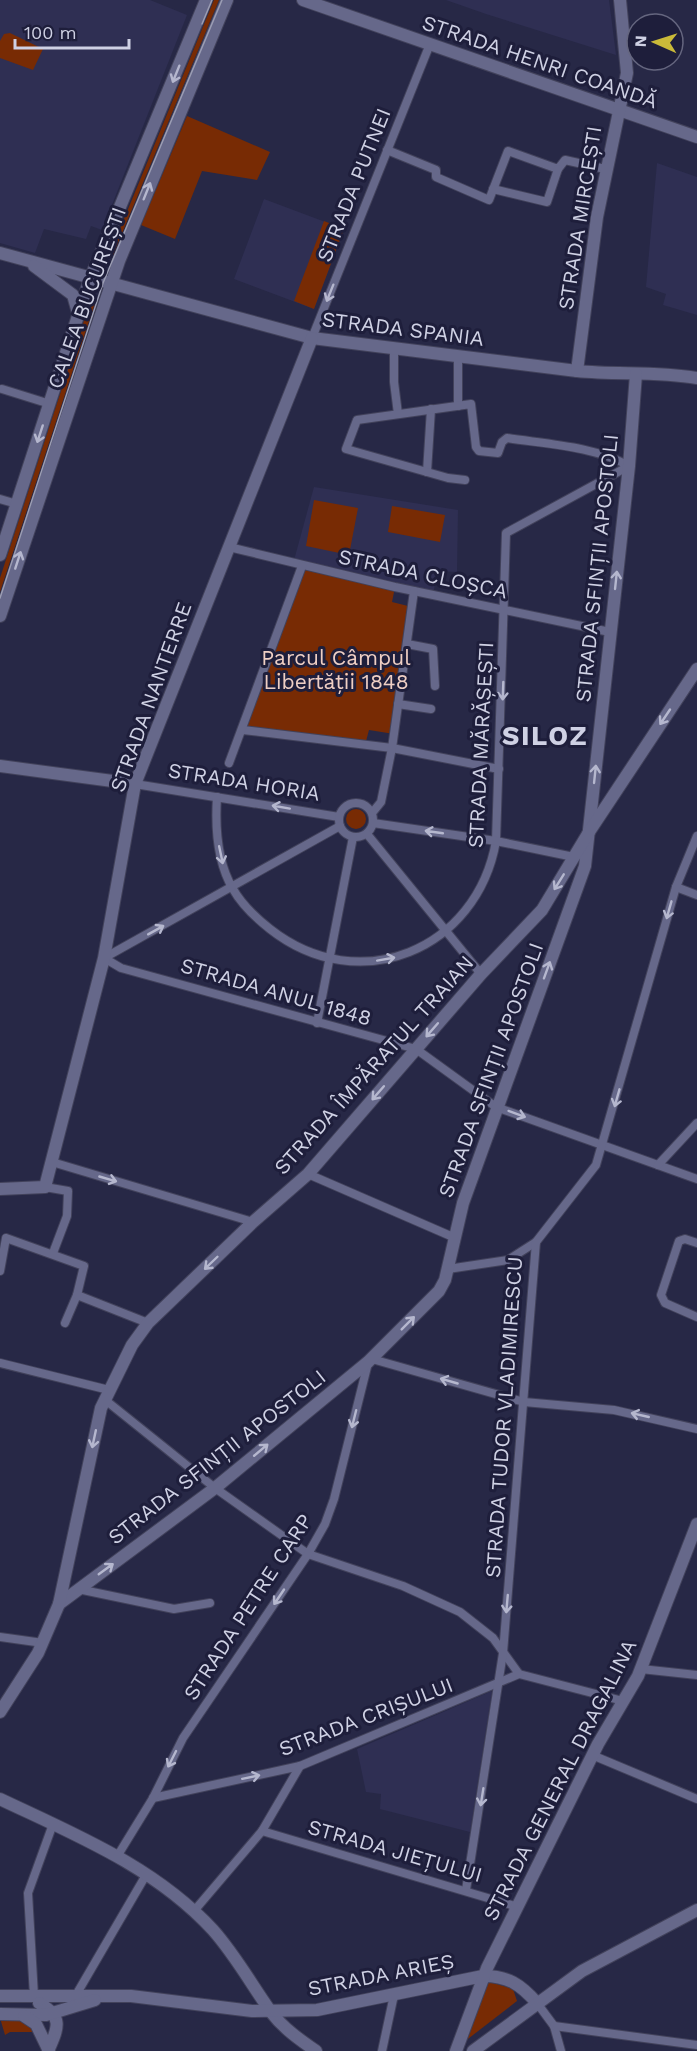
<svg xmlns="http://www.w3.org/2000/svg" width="697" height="2051" viewBox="0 0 697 2051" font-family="'Work Sans',sans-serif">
<rect width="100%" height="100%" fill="#272846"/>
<!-- built -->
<g fill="#2f2f53">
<polygon points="0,0 150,0 187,15 102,230 91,226 86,239 44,229 35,253 0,243"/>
<polygon points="446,0 609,0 616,55 486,14"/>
<polygon points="657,163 697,177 697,315 663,305 666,294 646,287"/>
<polygon points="264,199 344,229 314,309 234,279"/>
<polygon points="314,487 458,510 457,572 437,571 433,596 293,564"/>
<polygon points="492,1691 470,1832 380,1809 381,1794 366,1792 357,1749"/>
</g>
<!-- green -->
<g fill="#782b04">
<polygon points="214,0 219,0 113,255 110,253"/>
<polygon points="10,33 43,49 33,70 0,58 0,41 4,34"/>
<polygon points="187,116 270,152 257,180 202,171 175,239 141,225"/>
<polygon points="324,221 344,229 314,309 294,301"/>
<polygon points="91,299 96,300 0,592 0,578"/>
<polygon points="314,500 358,508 349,555 306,546"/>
<polygon points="392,506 445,515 440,542 388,532"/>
<polygon points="302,566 395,587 392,602 412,607 394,734 369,730 365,745 243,730"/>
<circle cx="356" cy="819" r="10"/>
<polygon points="487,1981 513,1989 517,2001 464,2042"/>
<polygon points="0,2018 23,2019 35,2032 10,2032 5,2035"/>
</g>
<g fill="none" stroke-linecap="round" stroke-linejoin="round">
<defs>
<g id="street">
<polyline points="387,150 436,170 436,177 489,200 508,151 558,169 565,160 605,169"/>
<polyline points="493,189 547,202 558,169"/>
<polyline points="312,338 430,44"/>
<polyline points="394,348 394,382 398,414"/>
<polyline points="458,355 458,406"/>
<polyline points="2,389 50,404"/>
<polyline points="427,472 431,409"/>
<path d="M 465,480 L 448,478 L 346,449 L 357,420 L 471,404 L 476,447 L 479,451 L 498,453 L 502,442 L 507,438 C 546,444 594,446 629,466"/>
<polyline points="0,499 17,504"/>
<polyline points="229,547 395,587 610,632"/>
<polyline points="407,644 433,649 435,686"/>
<polyline points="398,704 431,709"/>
<polyline points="243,730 392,748 499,769"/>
<polyline points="229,763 302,566"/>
<polyline points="135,784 339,817"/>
<path d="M 217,797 C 215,828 217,862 233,889 C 242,905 256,918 270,929 C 359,999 477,950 496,841 L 506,533 L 629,466"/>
<circle cx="356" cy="820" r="17"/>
<polyline points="372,813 381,802 392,748 414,591"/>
<polyline points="373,823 496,841 574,857"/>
<polyline points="367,834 481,974"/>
<polyline points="676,887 697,895"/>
<polyline points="104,958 121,968 416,1049 496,1107 697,1179"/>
<polyline points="104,958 340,826"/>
<polyline points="317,1023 353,837"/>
<polyline points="52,1162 253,1222"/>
<polyline points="658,1165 697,1123"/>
<polyline points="308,1174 453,1237"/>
<polyline points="45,1187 68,1191 67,1216 53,1253"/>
<polyline points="697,1243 685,1239 679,1241 661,1295 665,1303 697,1317"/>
<polyline points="448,1269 508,1260 536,1242"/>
<polyline points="0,1271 6,1238 84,1266 77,1295 65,1323"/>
<polyline points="77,1295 148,1323"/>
<polyline points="372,1359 524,1402 614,1410 697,1429"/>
<polyline points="0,1363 109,1390"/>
<polyline points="104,1399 215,1488 308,1554 403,1586 460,1612 493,1638 519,1674 623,1701"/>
<polyline points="78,1589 174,1609 210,1603"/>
<polyline points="0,1637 43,1643"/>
<polyline points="641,1669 697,1675"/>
<polyline points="592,1755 697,1799"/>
<polyline points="153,1798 300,1766 519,1674"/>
<polyline points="262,1831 518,1907"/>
<polyline points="118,1855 153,1798 183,1738 308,1554 325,1524 334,1499 368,1363"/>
<polyline points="466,1890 503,1653 536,1242 596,1165 676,887 697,836"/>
<polyline points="194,1911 262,1831 300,1766"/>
<polyline points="76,1995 146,1875"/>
<polyline points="34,1996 28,1893 53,1824"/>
<polyline points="537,2003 554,2026 561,2051"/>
<polyline points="554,2026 697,2045"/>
<polyline points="382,2051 394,1995"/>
</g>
<g id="secondary">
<polyline points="303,0 697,137"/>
<path d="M 0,253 L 312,338 L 577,371 C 617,375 657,371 697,378"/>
<polyline points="34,266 73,295 78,313"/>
<polyline points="577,371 597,217 627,73 620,0"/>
<polyline points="0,555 90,279 206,0"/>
<polyline points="0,616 119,261 227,0"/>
<polyline points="0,766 135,784"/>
<polyline points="0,1189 45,1187 104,958 135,784 312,338"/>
<polyline points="59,1604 215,1488 368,1362 439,1291 445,1280 463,1203 585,866 629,466 636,374"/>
<polyline points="0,1712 38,1653 59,1604 101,1408 132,1345 148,1323 253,1222 308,1174 481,974 542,910 589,832 697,669"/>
<path d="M 0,1799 C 76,1835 155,1867 213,1930 C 236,1956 251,1984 271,2012 C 283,2028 300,2040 316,2051"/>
<path d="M 0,1996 L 131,1996 L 252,2011 L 317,2010 L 483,1976 C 508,1976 520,1984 537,2003"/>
<path d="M 39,2003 C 64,2017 58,2028 48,2051"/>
<polyline points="0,2014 46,2015 95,2000"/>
<polyline points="24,2016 36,2024 49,2051"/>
<polyline points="456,2051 487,1968 598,1744 638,1676 697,1524"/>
<polyline points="473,2051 582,1971 697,1910"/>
</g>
</defs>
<!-- street casing -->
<use href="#street" stroke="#42425b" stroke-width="10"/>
<!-- secondary casing -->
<use href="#secondary" stroke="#42425b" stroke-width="14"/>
<!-- street -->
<use href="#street" stroke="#66688a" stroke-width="8"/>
<!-- secondary -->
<use href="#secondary" stroke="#66688a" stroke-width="12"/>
<!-- tram -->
<g stroke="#9b9db3" stroke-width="1.5">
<polyline points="202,24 212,0"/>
<polyline points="0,598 103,283 222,0"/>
</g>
</g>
<!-- one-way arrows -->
<defs><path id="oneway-shaft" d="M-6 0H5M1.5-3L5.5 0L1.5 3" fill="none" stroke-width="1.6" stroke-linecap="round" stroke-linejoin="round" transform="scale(1.5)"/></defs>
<g stroke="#b5b7ce">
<use href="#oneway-shaft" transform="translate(176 74) rotate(112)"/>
<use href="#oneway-shaft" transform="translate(147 191) rotate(-68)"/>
<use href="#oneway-shaft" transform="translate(330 293) rotate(112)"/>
<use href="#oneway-shaft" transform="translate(40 434) rotate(108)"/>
<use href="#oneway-shaft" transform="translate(18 560) rotate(-72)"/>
<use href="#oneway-shaft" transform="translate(616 580) rotate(-84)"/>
<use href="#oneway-shaft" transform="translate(503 691) rotate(92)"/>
<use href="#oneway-shaft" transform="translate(665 717) rotate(124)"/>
<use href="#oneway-shaft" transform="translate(595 774) rotate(-84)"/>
<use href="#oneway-shaft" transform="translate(281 807) rotate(-170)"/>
<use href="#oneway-shaft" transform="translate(434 832) rotate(-172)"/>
<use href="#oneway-shaft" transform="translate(221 855) rotate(78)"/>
<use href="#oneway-shaft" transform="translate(559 882) rotate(122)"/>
<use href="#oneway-shaft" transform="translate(669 910) rotate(106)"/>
<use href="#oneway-shaft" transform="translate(156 930) rotate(-29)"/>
<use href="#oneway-shaft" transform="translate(386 959) rotate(-10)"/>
<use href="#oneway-shaft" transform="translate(547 970) rotate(-70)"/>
<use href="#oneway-shaft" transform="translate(432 1030) rotate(131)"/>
<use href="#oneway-shaft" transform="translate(378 1093) rotate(131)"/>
<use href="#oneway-shaft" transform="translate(617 1098) rotate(106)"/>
<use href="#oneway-shaft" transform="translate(517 1114) rotate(20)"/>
<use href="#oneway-shaft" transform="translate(108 1179) rotate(16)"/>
<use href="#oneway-shaft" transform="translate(211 1263) rotate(136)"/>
<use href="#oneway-shaft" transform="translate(408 1323) rotate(-45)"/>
<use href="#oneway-shaft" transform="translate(449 1381) rotate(-164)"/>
<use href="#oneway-shaft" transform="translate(640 1415) rotate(-167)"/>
<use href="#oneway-shaft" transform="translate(354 1419) rotate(104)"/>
<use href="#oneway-shaft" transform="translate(94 1439) rotate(102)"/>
<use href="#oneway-shaft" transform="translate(261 1450) rotate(-40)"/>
<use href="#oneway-shaft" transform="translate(106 1569) rotate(-36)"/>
<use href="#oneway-shaft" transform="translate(279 1597) rotate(124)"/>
<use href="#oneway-shaft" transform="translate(507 1604) rotate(95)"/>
<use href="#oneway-shaft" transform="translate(172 1759) rotate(117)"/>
<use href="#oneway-shaft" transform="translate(251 1777) rotate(-12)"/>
<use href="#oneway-shaft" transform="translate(482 1797) rotate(99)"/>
</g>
<g text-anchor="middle" stroke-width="6" stroke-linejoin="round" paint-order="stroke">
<!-- street labels -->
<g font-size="21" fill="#cfd1e4" stroke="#1e1e3b">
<text transform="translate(540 62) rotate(19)" y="7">STRADA HENRI COANDĂ</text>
<text transform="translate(354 185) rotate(-68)" y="7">STRADA PUTNEI</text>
<text transform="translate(580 218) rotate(-81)" y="7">STRADA MIRCEȘTI</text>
<text transform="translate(87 298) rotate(-70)" y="7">CALEA BUCUREȘTI</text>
<text transform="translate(403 329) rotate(7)" y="7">STRADA SPANIA</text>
<text transform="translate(597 568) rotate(-84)" y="7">STRADA SFINȚII APOSTOLI</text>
<text transform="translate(423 574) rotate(12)" y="7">STRADA CLOȘCA</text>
<text transform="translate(151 697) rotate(-70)" y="7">STRADA NANTERRE</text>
<text transform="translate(481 745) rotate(-87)" y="7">STRADA MĂRĂȘEȘTI</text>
<text transform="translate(244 782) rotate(9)" y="7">STRADA HORIA</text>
<text transform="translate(276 992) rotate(16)" y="7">STRADA ANUL 1848</text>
<text transform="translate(374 1065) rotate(-48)" y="7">STRADA ÎMPĂRATUL TRAIAN</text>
<text transform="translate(491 1070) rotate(-70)" y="7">STRADA SFINȚII APOSTOLI</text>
<text transform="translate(504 1417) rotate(-86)" y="7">STRADA TUDOR VLADIMIRESCU</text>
<text transform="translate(217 1457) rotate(-38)" y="7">STRADA SFINȚII APOSTOLI</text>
<text transform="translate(248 1607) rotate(-57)" y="7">STRADA PETRE CARP</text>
<text transform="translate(366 1717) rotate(-21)" y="7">STRADA CRIȘULUI</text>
<text transform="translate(560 1780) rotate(-63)" y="7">STRADA GENERAL DRAGALINA</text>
<text transform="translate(395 1851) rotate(16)" y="7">STRADA JIEȚULUI</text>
<text transform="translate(381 1975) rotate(-11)" y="7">STRADA ARIEȘ</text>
</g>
<!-- park labels -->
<g font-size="21" fill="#efcfc4" stroke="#1e1e3b">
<text x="336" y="665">Parcul Câmpul<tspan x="336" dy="24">Libertății 1848</tspan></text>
</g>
<!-- district labels -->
<g font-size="27" font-weight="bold" letter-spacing="1.5" fill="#cfd1e4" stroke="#1e1e3b">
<text x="545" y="745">SILOZ</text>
</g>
</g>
<!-- north arrow -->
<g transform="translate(655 42) rotate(273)"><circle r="28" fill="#1e1e3b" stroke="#65667f" stroke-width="1.5"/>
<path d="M0-4.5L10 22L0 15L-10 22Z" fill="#caba39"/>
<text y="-9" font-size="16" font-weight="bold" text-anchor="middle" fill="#cfd1e4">N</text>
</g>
<!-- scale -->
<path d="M15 39v9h114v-9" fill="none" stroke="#cfd1e4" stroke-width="3"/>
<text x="24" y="39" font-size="18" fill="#cfd1e4" stroke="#1e1e3b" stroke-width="4.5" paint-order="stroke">100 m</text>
</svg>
